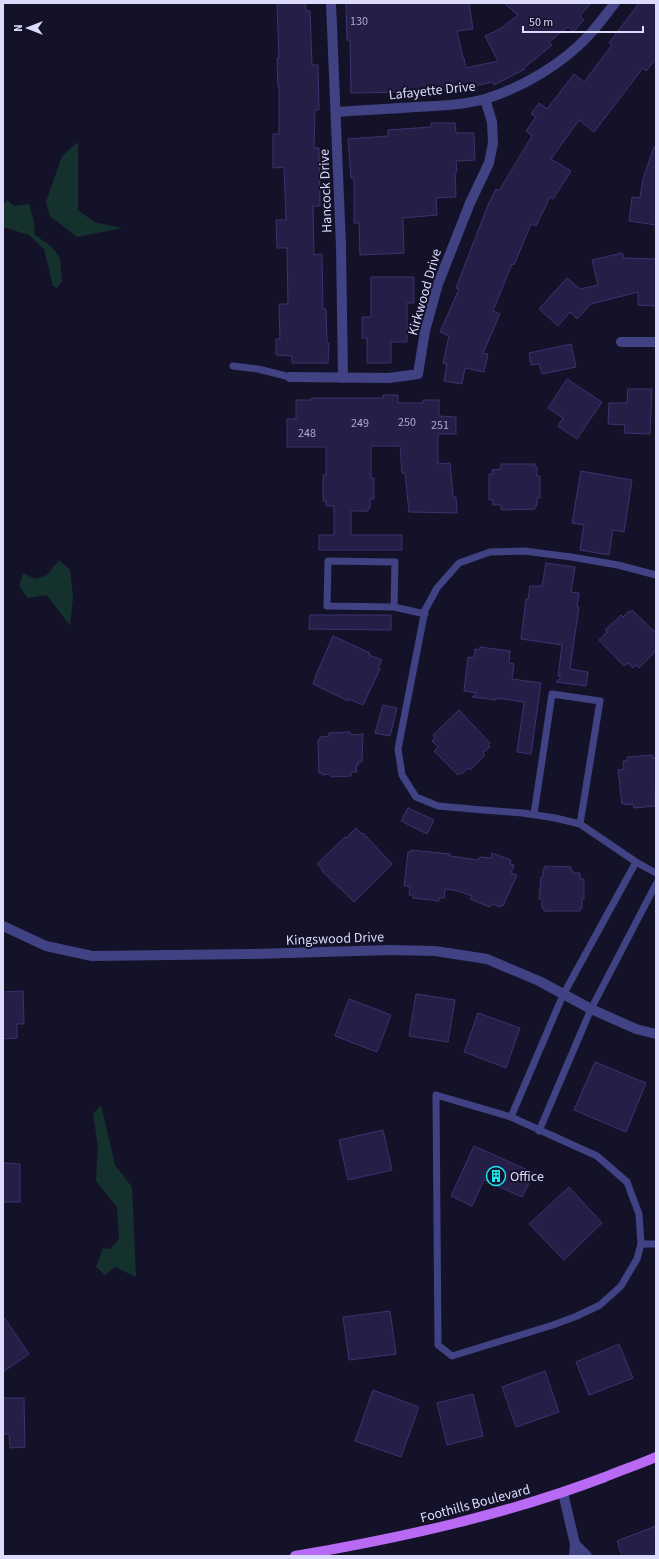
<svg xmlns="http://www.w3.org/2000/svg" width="659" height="1559" viewBox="0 0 659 1559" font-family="'Source Sans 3',sans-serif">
<rect width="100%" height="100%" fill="#141228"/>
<!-- green -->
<g fill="#15312e">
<polygon points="78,142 78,210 94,222 122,228 77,237 50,216 46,202 62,156"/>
<polygon points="7,200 14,206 29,204 34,221 35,235 52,247 60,258 62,281 57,288 53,286 44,249 29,235 3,227 3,206"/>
<polygon points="59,560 70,570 73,598 70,626 47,595 28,598 19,586 23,573 35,579 47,575"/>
<polygon points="101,1105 115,1165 132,1187 136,1277 115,1267 105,1275 96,1267 103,1248 110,1249 119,1239 117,1207 96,1181 98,1147 93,1114"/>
</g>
<!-- building -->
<g fill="#251f47" stroke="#3b3371">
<polygon points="277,3 305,3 306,11 310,11 312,65 318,65 319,110 315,110 314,148 319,148 320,206 313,206 314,255 322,254 323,309 326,309 327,343 329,343 328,363 292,363 292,356 276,355 276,339 280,339 279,304 288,304 287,248 277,248 276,220 286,220 284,167 273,168 273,134 279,134 279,87 278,87 277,58 279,58"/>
<polygon points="346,3 469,3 473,29 457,31 463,58 464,58 466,68 498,61 485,36 500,29 518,15 504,3 591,3 580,16 584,20 573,32 568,27 549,42 552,45 524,68 525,69 494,85 493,82 445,92 445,90 402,94 402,92 351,93 350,40 347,40"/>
<polygon points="639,3 656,3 656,59 646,71 643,68 594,132 579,120 551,159 571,171 553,199 550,197 536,226 531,224 514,265 512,264 493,311 500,314 483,353 488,354 484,372 465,368 462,384 444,381 447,364 443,363 449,336 440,332 459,289 456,288 488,205 496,189 499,191 532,136 526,131 536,117 531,114 539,103 547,109 574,74 584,82 612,45 609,43"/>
<polygon points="431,123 455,123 456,133 474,133 475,160 456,161 457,172 455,172 456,197 436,198 437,215 403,218 404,253 360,255 359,223 354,223 354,178 351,178 348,139 388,136 388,130 431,127"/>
<polygon points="654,147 656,147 656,225 629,221 632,197 640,198 643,179"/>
<polygon points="622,253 624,258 656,259 656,306 638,305 638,292 591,304 577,319 570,312 558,326 539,309 567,278 580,289 598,285 592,260"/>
<polygon points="371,277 414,277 414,303 407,303 407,342 391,342 391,363 367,363 367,338 362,338 362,317 371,317"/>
<polygon points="571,344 576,367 542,374 539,364 531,365 529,353"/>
<polygon points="567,379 602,402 577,439 558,426 563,418 548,408"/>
<polygon points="628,389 652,389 650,434 624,433 625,425 608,424 609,403 627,403"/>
<polygon points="383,395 398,395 398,403 423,403 423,400 439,400 439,416 456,417 456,434 438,434 438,464 450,463 453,497 456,497 457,513 409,512 405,473 402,473 400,446 371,446 371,478 374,478 374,499 370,499 370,508 368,508 368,511 351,511 351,535 402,535 402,550 319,550 319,535 334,535 334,506 326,506 326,501 323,501 323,475 326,475 326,447 287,447 287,419 296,419 296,400 311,400 311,398 383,398"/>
<polygon points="501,464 535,464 535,467 537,467 537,476 540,476 540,498 537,498 537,506 535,506 535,509 501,510 501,505 493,505 493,500 489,500 489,474 493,474 492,470 501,469"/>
<polygon points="581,471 632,480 624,532 613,530 609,555 580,550 584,525 572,523"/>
<polygon points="546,563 575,567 571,592 579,593 577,607 579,607 570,669 588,672 586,686 556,682 561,677 558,676 562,645 521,639 526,599 528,599 530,586 542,586"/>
<polygon points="632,610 656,633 656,651 639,668 637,665 633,668 628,663 624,666 599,640 607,632 605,630 621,615 623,617 629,611 630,612"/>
<polygon points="310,615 391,615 391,630 309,629"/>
<polygon points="333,636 370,653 369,655 382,660 378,668 380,669 363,705 349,699 348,701 313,684 316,677 315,677"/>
<polygon points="480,647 510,651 509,663 514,664 512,679 541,683 531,754 517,752 524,702 496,698 496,700 472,697 477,693 464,691 468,657 474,658 475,649 479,650"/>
<polygon points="383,705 397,708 390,736 375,733"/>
<polygon points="459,710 490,743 488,745 490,747 483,753 485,755 470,770 468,768 462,774 460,773 458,775 434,751 438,747 432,741 435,738 433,735"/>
<polygon points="350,732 351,735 363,734 362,762 358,762 359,765 356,765 357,772 351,772 351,776 331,777 330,774 322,775 322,773 319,773 318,740 320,740 320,737 329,736 329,733"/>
<polygon points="653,755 653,758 656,758 655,806 634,808 633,804 625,805 625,803 622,804 618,770 624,769 623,761 627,761 627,757"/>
<polygon points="408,808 434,820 427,834 401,821"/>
<polygon points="356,828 362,834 363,833 392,864 354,902 322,871 323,870 317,864 345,837 346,838"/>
<polygon points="411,850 450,854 450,856 478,860 480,857 491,858 492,853 511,860 510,864 514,865 511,873 517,875 503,906 501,905 500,907 492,904 490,907 470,899 472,896 458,891 445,889 444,898 439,898 439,901 413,898 413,895 409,895 410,886 404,886 408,852 411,852"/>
<polygon points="545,866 571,867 571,871 573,871 573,873 580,873 580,879 584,879 584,899 582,899 582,908 580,908 580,911 544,911 544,908 542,908 542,899 539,899 541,877 543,877 543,869 545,869"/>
<polygon points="23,991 24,1024 17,1024 17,1038 3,1039 3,992"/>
<polygon points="416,994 455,1000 448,1042 409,1036"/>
<polygon points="349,999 391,1015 377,1052 335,1036"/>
<polygon points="478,1013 520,1028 506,1068 464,1052"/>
<polygon points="595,1062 646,1083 626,1132 574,1110"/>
<polygon points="383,1130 392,1170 348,1180 339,1140"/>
<polygon points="474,1146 534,1173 522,1197 484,1180 472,1206 451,1196"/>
<polygon points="3,1163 20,1164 20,1202 3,1202"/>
<polygon points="569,1187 602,1223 564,1260 529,1224"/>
<polygon points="390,1311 396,1354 349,1360 343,1317"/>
<polygon points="3,1316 29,1354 3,1372"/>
<polygon points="619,1344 633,1378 589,1395 576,1362"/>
<polygon points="545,1371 559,1412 516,1427 502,1387"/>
<polygon points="373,1390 419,1407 401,1457 355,1441"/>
<polygon points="473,1394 483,1436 447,1445 437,1403"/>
<polygon points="3,1398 24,1398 25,1447 10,1448 9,1434 3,1434"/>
<polygon points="656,1526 656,1556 622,1556 617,1541"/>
</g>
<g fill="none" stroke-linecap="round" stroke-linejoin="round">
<!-- lane -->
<g stroke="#404283" stroke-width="7">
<polyline points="233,366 258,369 290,377"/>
<polyline points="656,575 618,565 571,557 524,551 490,552 459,563 437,588 425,610 398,749 402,775 416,797 438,806 483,810 523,813 555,818 580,824 636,862 656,873"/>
<polyline points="394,607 395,562 328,561 327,606 394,607 425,614"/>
<polyline points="534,814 552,694 600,701 580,824"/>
<polygon points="436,1095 511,1117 597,1156 627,1182 639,1214 641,1244 637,1259 621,1286 600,1305 577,1316 553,1325 452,1356 438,1345"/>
<polyline points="511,1117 563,995 636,862"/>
<polyline points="539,1131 591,1009 656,884"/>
<polyline points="641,1244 656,1244"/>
</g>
<!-- street -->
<g stroke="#404283" stroke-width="10">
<polyline points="331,3 341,246 343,378"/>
<path d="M 336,112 C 363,110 389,109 416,107 C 439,106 462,105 485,99 C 522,88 564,63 590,34 C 599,24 607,13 615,3"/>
<polyline points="621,342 656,342"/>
<polyline points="290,377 389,378 418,374 425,331 438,284 470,203 489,163 493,143 492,122 485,99"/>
<polyline points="3,926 46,946 92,956 250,954 390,950 435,951 487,959 539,981 591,1009 636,1029 656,1034"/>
<polyline points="563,1493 575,1544 587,1556"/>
<polyline points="574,1556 575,1544"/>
</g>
<!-- primary -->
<path stroke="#b86af4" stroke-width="10" d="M 295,1556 C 401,1538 505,1515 605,1477 C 622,1470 640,1464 656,1457"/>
</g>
<!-- icons -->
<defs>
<symbol id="building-ring" viewBox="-11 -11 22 22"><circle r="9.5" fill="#141228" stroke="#15e7ee" stroke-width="1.5"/><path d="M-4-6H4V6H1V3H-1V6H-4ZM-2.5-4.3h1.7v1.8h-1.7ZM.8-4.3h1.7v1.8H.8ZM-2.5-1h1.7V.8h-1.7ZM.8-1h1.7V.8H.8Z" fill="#15e7ee"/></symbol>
</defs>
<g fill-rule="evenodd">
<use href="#building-ring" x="485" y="1165" width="22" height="22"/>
</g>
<g text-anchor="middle" stroke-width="4" stroke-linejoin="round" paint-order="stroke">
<!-- number labels -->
<g font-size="12" fill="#afaccf">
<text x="359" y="25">130</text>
<text x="407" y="426">250</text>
<text x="360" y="427">249</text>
<text x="440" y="429">251</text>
<text x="307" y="437">248</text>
</g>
<!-- street labels -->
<g font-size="14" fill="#dddbfc" stroke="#141228">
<text transform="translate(432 90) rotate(-6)" y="5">Lafayette Drive</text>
<text transform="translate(325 191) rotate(-92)" y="5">Hancock Drive</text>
<text transform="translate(424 292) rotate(-74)" y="5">Kirkwood Drive</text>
<text transform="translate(335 938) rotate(-2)" y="5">Kingswood Drive</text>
<text transform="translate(475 1503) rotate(-15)" y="5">Foothills Boulevard</text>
</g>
<!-- poi labels -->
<g font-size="14" fill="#dddbfc" stroke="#141228" text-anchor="start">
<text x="510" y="1181">Office</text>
</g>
</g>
<!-- border -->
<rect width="659" height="1559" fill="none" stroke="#dddbfc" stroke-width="8"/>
<!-- north arrow -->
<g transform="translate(28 28) rotate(270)" stroke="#141228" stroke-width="3" paint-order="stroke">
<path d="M0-3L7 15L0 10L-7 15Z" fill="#dddbfc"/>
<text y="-6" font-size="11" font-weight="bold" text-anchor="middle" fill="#dddbfc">N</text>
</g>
<!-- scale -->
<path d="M523 26v6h120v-6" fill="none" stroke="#dddbfc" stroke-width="2"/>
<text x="529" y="26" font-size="12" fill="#dddbfc" stroke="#141228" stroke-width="3" paint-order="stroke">50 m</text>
</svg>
